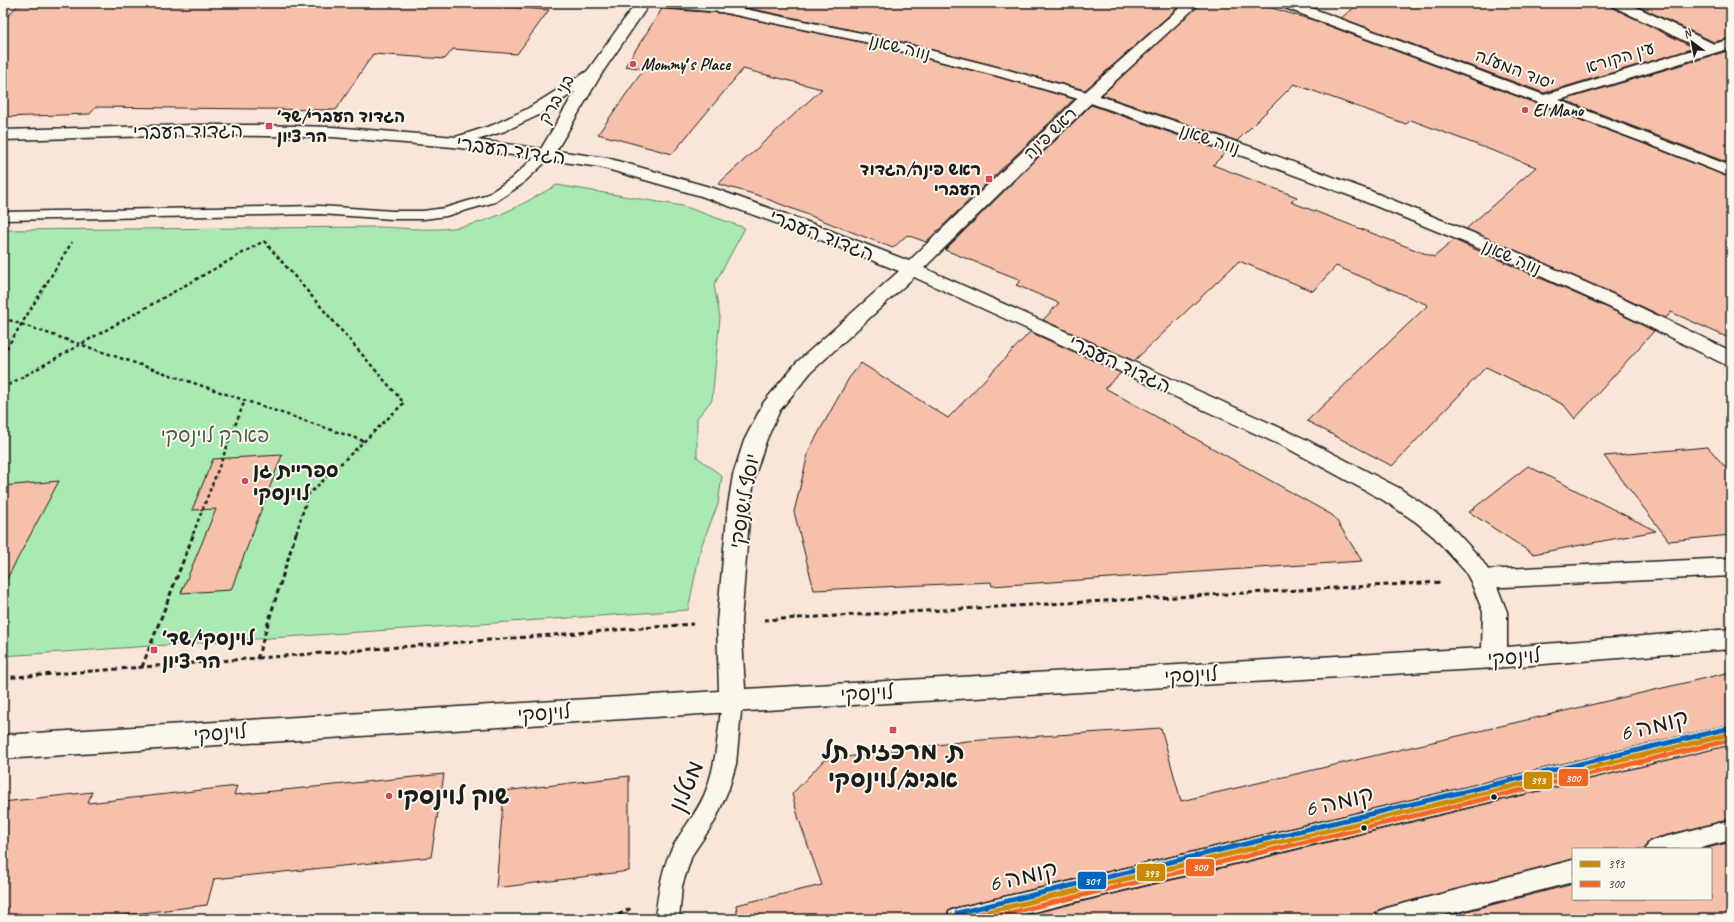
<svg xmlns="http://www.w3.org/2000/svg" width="1734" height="922" viewBox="0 0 1734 922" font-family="Caveat,'Playpen Sans Hebrew',sans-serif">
<rect width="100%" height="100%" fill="#fae6d8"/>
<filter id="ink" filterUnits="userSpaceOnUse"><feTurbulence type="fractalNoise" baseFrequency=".025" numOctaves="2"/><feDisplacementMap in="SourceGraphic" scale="8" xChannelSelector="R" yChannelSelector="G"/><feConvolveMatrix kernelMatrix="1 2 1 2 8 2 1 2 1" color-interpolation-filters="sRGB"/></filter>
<g filter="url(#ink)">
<!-- green -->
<path fill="#a9eab2" stroke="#628367" d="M 557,185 L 683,206 L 745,228 L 714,285 L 720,317 L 712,400 L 697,418 L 697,457 L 722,476 L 718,504 L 701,547 L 688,610 L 3,656 L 3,230 L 379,227 C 407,228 438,232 465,226 C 499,219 527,201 557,185 Z"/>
<!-- building -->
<g fill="#f7c0aa" stroke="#1c1c1c">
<polygon points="104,3 451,3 549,10 517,54 453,49 445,59 373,54 336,110 96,107 90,114 3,117 3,21 18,5"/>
<polygon points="724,3 1183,3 1085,90 1008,69 866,33"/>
<polygon points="1201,3 1255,3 1316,21 1650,146 1731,178 1731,339 1671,312 1666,318 1624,298 1466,229 1536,167 1411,120 1406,124 1294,84 1237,141 1102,95"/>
<polygon points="1360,3 1609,3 1611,7 1695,48 1544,93 1341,18"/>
<polygon points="1631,3 1731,3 1731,38 1714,42"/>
<polygon points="662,9 721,13 865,43 998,77 1074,99 926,242 907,235 893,248 757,195 718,184 822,89 743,69 672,154 598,134 644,69 625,66"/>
<polygon points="1731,50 1731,164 1564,100"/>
<polygon points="1091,105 1226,152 1213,165 1297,197 1291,202 1434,257 1454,240 1608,308 1654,331 1575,419 1564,405 1486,367 1392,466 1307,421 1428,305 1336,266 1313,291 1239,261 1134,361 1043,320 1059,303 1016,285 1021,280 945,250"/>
<polygon points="1030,332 1121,373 1105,388 1332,515 1335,518 1362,561 992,586 991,582 814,590 794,512 809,450 849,378 861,363 948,418"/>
<polygon points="1708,447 1731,474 1731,535 1669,541 1604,456"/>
<polygon points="282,455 231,590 181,593 216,509 192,510 213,459"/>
<polygon points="1528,466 1656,531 1533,554 1469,512"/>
<polygon points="59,481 3,586 3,486"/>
<polygon points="1731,672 1731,724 958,907 949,910 945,919 738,919 736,905 822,885 799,820 792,794 824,760 967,741 1161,728 1181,801"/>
<polygon points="1731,745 1731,819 1656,838 1648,841 1645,849 1573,849 1573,859 1387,907 1378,910 1374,919 1010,919"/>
<polygon points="444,774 431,857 214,879 207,905 93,919 3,919 3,802 92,792 88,803 237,786 234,795"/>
<polygon points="629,776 629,871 496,888 504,791"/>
<polygon points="1731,842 1731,919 1436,919 1573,884 1573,899 1711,899 1711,849 1703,849"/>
</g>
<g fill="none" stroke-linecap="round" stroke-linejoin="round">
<defs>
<g id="lane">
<polygon points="546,150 551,151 552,154 551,157 521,185 495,202 446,216 423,219 393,219 320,214 3,220 3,212 320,206 393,211 423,211 445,208 485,196 511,179 541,151"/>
<path d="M 732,692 L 739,695 L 742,701 L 736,764 L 729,788 L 715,821 L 692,855 L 682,886 L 679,919 L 655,919 C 658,895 662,864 675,843 C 686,824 700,809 707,788 C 717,760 718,730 722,701 L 725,695 Z"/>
<polygon points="1731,725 1731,743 1004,919 946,919 950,911 958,908"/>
<polygon points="1731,820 1731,840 1697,849 1646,849 1649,842 1657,839"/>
<polygon points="1573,860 1573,882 1430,919 1375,919 1379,911 1387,908"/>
</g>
<g id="street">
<polygon points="636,3 650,3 602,73 552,158 546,159 540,158 538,154 586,73"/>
<polygon points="655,3 721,4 866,34 1008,70 1094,94 1263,151 1368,190 1483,237 1623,299 1731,351 1731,366 1724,364 1609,307 1471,245 1356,198 1251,159 1082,100 998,76 865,42 721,12 662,7 657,6"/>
<polygon points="1278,3 1298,3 1544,95 1699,48 1612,6 1610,3 1628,3 1714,44 1731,39 1731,48 1559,100 1731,166 1731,177 1651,145 1280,6"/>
<polygon points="1731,558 1731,576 1482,588 1473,586 1470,579 1473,572 1482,570"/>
</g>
<path id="secondary" d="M 1185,3 L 1200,3 L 1088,106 L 924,268 L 1303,438 L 1399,488 L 1432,510 L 1450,525 L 1481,559 L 1494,579 L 1507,612 L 1507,647 L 1731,629 L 1731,649 L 1494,668 L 732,712 L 3,759 L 3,735 L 719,691 L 717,622 L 728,506 L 733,475 L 744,441 L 764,402 L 797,362 L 899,271 L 801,232 L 701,196 L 600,167 L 453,147 L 332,137 L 194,135 L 3,140 L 3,130 L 194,125 L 256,125 L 332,127 L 456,137 L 493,125 L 527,109 L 589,70 L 594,68 L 599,70 L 602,73 L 599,76 L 539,115 L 505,131 L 477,140 L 607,158 L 713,188 L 813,224 L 909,261 L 1076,100 ZM 914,277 L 1287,448 L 1383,500 L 1416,522 L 1434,537 L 1465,571 L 1471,582 L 1483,612 L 1482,648 L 745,689 L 741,622 L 750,506 L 755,475 L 766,441 L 780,410 L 811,372 Z"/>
</defs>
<!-- lane casing -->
<use href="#lane" stroke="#1c1c1c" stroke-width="3"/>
<!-- street casing -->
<use href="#street" stroke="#1c1c1c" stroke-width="3"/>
<!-- secondary casing -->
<use href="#secondary" stroke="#1c1c1c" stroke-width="3"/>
<!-- path-far1 -->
<g stroke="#1c1c1c" stroke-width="2.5" stroke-dasharray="3.5 3" stroke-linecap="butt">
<polyline points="264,241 404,403 308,495 296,534"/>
<polyline points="3,318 364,441"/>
<polyline points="3,354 72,242"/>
<polyline points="3,388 264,241"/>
<polyline points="193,534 245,400"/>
</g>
<!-- path -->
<g stroke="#1c1c1c" stroke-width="3" stroke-dasharray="5 3.5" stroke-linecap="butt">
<polyline points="764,620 1442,582"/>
<polyline points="257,659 296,533"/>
<polyline points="142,667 194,533"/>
<polyline points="3,678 693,624"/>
<polyline points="611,919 633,907"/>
</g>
<!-- lane -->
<use href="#lane" fill="#fbf7ec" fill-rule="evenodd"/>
<!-- street -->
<use href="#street" fill="#fbf7ec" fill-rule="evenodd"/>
<!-- secondary -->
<use href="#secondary" fill="#fbf7ec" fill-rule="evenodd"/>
<defs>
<polyline id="bus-1" points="958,919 1731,734"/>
<polyline id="bus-2" points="984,919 1731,740"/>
<polyline id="bus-3" points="957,913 1730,728"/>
</defs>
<!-- bus-1 casing -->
<use href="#bus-1" stroke="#fbf7ec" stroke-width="8"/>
<!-- bus-2 casing -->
<use href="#bus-2" stroke="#fbf7ec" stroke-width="8"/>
<!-- bus-3 casing -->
<use href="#bus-3" stroke="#fbf7ec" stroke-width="8"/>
<!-- bus-1 -->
<use href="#bus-1" stroke="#cb8a06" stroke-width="5"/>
<!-- bus-2 -->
<use href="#bus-2" stroke="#f26522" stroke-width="5"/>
<!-- bus-3 -->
<use href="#bus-3" stroke="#0065bd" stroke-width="5"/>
</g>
</g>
<!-- markers -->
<g fill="#d1495b" stroke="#fbf7ec" stroke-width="1.5">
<circle cx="633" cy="64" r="4"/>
<circle cx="1525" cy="110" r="4"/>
<rect x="265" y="122" width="8" height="8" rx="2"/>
<rect x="985" y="175" width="8" height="8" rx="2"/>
<circle cx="245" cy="481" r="4"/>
<rect x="150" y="646" width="8" height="8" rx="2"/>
<rect x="889" y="726" width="8" height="8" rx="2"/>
<circle cx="389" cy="796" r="4"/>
</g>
<g fill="#1c1c1c" stroke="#fbf7ec" stroke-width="1.5">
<circle cx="1494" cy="797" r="3.5"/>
<circle cx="1364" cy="828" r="3.5"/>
</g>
<g text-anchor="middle" stroke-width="4" stroke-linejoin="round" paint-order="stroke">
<!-- far-street labels -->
<g font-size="17" fill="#1c1c1c" stroke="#fbf7ec">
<text transform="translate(900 47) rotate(14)" y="6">נווה שאנן</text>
<text transform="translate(1620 57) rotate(-17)" y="6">עין הקורא</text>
<text transform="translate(1515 69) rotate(21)" y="6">יסוד המעלה</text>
<text transform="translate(556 99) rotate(-60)" y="6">בני ברק</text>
<text transform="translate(1050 133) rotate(-44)" y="6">ראש פינה</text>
<text transform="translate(1210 139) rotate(19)" y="6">נווה שאנן</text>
<text transform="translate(1512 257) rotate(24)" y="6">נווה שאנן</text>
</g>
<!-- far-poi labels -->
<g font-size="17" font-weight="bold" fill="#1c1c1c" stroke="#fbf7ec" text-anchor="start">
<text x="641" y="70">Mommy׳s Place</text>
<text x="1533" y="116">El Mano</text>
<text x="277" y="122">הגדוד העברי/שד׳<tspan x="277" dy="20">הר ציון</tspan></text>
<text x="981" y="175" text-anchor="end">ראש פינה/הגדוד<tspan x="981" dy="20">העברי</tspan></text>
</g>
<!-- street labels -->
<g font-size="20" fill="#1c1c1c" stroke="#fbf7ec">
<text transform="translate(188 131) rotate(-1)" y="7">הגדוד העברי</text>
<text transform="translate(511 150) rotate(8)" y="7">הגדוד העברי</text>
<text transform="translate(822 235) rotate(21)" y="7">הגדוד העברי</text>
<text transform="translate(1120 364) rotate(25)" y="7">הגדוד העברי</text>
<text transform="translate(744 501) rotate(-80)" y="7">יוסף לישנסקי</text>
<text transform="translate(1514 657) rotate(-4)" y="7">לוינסקי</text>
<text transform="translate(1191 675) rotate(-3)" y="7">לוינסקי</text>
<text transform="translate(867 693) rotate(-3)" y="7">לוינסקי</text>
<text transform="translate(544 713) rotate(-4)" y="7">לוינסקי</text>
<text transform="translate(220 733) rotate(-4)" y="7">לוינסקי</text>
</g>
<!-- park labels -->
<g font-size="20" fill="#465a49" stroke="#fbf7ec">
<text x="215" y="442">פארק לוינסקי</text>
</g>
<!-- poi labels -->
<g font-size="20" font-weight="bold" fill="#1c1c1c" stroke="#fbf7ec" text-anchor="start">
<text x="253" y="477">ספריית גן<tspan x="253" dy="23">לוינסקי</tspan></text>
<text x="162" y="645">לוינסקי/שד׳<tspan x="162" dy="23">הר ציון</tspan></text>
</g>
<!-- near-street labels -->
<g font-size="24" fill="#1c1c1c" stroke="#fbf7ec">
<text transform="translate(1654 725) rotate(-14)" y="8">קומה 6</text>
<text transform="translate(686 786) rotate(-67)" y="8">מטלון</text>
<text transform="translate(1339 801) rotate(-13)" y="8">קומה 6</text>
<text transform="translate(1023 876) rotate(-13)" y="8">קומה 6</text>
</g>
<!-- near-poi labels -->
<g font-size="24" font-weight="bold" fill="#1c1c1c" stroke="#fbf7ec">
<text x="893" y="759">ת. מרכזית תל<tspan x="893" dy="28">אביב/לוינסקי</tspan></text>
<text x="397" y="804" text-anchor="start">שוק לוינסקי</text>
</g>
</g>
<g stroke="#fbf7ec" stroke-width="1.5">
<rect x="1558" y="768" width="31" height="19" rx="4" fill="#f26522"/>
<rect x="1523" y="771" width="30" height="19" rx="4" fill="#cb8a06"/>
<rect x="1185" y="858" width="30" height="19" rx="4" fill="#f26522"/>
<rect x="1136" y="863" width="30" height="19" rx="4" fill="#cb8a06"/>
<rect x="1077" y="871" width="30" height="19" rx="4" fill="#0065bd"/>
</g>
<g font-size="11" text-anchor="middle" font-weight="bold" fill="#fff">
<text x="1573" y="782">300</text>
<text x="1538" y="784">393</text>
<text x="1200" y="871">300</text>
<text x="1151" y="877">393</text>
<text x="1092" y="885">301</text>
</g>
<!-- margin -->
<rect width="1734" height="922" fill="none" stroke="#fbf7ec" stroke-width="16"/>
<rect x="8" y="8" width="1718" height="906" fill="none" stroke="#1c1c1c" stroke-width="1.5" filter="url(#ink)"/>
<!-- legend -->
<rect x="1572" y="848" width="140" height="52" fill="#fbf7ec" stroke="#a29f99"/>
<rect x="1580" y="861" width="20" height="6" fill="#cb8a06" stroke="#a29f99"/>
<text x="1608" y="868" font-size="12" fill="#1c1c1c">393</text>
<rect x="1580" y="881" width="20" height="6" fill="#f26522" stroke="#a29f99"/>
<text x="1608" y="888" font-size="12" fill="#1c1c1c">300</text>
<!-- north arrow -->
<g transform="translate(1692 42) rotate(328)" stroke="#fbf7ec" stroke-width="3" paint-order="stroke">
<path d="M0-3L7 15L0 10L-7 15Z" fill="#1c1c1c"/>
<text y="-6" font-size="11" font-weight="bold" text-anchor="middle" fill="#1c1c1c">N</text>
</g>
</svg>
